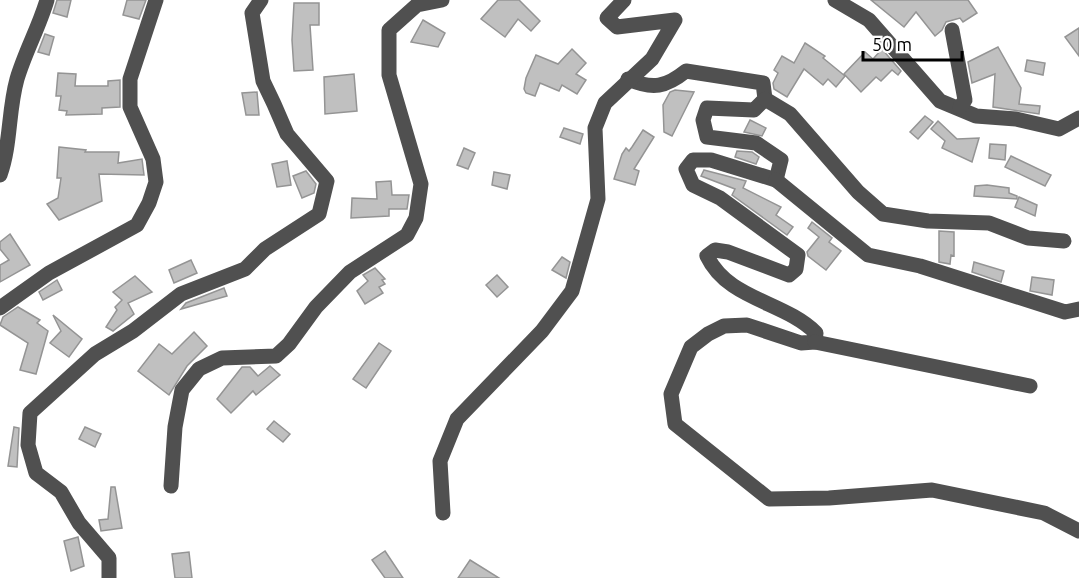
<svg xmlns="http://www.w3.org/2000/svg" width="1079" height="578" viewBox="0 0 1079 578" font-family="Ubuntu,sans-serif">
<rect width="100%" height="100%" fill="#fff"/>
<!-- building -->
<g fill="#c0c0c0" stroke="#949494" stroke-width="1.5">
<polygon points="57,0 71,0 67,17 53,13"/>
<polygon points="127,0 146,0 139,19 123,15"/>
<polygon points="498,0 519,0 540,21 531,31 518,19 505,37 481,19"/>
<polygon points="871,0 968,0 977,13 963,22 960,18 946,22 942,30 935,36 916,12 904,27"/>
<polygon points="294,3 319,3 319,25 310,25 313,70 294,71 292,40"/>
<polygon points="423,20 445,33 438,47 411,42"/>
<polygon points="1079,28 1079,56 1065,37"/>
<polygon points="45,34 54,37 49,55 38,52"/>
<polygon points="805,43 825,56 823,58 845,76 836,87 828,79 823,85 804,69 787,97 774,89 773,83 778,73 774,70 782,56 794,63"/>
<polygon points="998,47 1021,88 1019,104 1040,106 1039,114 993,107 995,74 972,83 968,62"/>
<polygon points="572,49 586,63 576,74 586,80 577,94 562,85 559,91 540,83 535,96 526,93 524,89 526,78 536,55 558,64"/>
<polygon points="882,49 901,71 898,75 892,70 881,81 876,77 861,92 844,74 865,52 873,59"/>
<polygon points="1027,60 1045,63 1043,75 1025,71"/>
<polygon points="58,73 76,74 75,86 108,86 108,81 120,80 120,107 102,108 102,114 66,115 67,111 59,110 61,96 56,96"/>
<polygon points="354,74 357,111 325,114 324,77"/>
<polygon points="675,90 694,92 672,136 664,132 663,105 670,92"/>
<polygon points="257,92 259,115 246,115 242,93"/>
<polygon points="925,116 933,122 918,139 910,132"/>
<polygon points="750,120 766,128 762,136 744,132"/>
<polygon points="938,121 957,139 979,138 972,162 942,148 945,141 931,129"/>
<polygon points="564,128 583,134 580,144 560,137"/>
<polygon points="643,130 654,137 634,169 639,171 635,185 614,179 622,154 626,148 629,151 632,147"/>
<polygon points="990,144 1006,145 1005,160 989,158"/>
<polygon points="59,147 86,150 85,152 119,152 118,163 142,159 144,175 99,174 102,201 59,220 47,204 58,198 61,178 57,178"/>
<polygon points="464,148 475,153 468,169 457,165"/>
<polygon points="737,151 752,152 759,157 756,164 735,157"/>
<polygon points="1011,156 1051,175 1045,186 1005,167"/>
<polygon points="287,161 291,185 277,187 272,164"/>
<polygon points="704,170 746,181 743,188 781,207 776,215 793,227 787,235 732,195 735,189 701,176"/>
<polygon points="306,171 316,184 314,193 302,198 293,176"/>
<polygon points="494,172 510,175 507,189 492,185"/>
<polygon points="391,181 392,195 409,195 407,209 389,209 389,216 351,218 352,198 377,199 376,182"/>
<polygon points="987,185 1009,188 1009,193 1017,196 1017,199 974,196 975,186"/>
<polygon points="1019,197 1037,205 1035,216 1015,207"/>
<polygon points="812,222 832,238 829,242 841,251 826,270 808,256 807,252 819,237 808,228"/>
<polygon points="939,231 954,232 954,256 951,255 950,264 939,262"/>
<polygon points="10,234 30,265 0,282 0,265 9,260 0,249 0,242"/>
<polygon points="562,257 570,262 566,278 552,270"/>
<polygon points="191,260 197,273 174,283 169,270"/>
<polygon points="974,262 1004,271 1001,282 972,272"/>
<polygon points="375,268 385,279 382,280 385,284 379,287 383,293 365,304 357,291 368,281 363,275"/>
<polygon points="497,275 508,287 497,297 486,285"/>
<polygon points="135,276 152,292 128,303 134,314 113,331 106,327 117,310 115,307 122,300 113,292"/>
<polygon points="1032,277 1054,280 1052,295 1030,291"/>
<polygon points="57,280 62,290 43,300 39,292"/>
<polygon points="224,288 227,296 181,309 186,303"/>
<polygon points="18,307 40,320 37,323 48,331 36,374 20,370 28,343 0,325 3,317"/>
<polygon points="53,315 82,339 69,357 50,343 61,331"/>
<polygon points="194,332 207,346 187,366 169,395 138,371 159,344 172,354"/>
<polygon points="379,343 391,351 366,388 353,379"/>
<polygon points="270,366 280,375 256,395 253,391 231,413 217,399 242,367 250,367 258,376"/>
<polygon points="274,421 290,434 283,442 267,429"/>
<polygon points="14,427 19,428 17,467 8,466"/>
<polygon points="85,427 101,434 95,447 79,439"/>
<polygon points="111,487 115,487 122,528 101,531 99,520 108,519"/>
<polygon points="78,537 84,566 71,571 64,541"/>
<polygon points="385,551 403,578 385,578 372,560"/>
<polygon points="189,552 192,578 175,578 172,554"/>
<polygon points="470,560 499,578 458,578"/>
</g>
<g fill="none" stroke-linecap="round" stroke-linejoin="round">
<!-- minor -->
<g stroke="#505050" stroke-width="15">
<polyline points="835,0 869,20 940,101 976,116 1016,119 1059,129 1079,118"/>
<polyline points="952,30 965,100 960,107"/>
<path d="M 628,79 C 653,90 666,87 686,71 L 763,83 L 765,99 L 754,110 L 707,108 L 703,120 L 707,137 L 756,143 L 781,160 L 776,180 L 711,160 L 693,160 L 686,169 L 693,185 L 720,198 L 798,255 L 796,269 L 789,275 L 728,252 L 715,250 L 707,256 C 728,300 784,301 816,333 L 815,342 L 801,343 L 747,325 L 724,326 L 708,334 L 691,347 L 671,394 L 675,424 L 769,499 L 829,498 L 932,490 L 1044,513 L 1079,531"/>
<polyline points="765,99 790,114 858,192 883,214 928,221 989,223 1028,238 1064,241"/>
<path d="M 0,175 C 11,144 8,111 17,79 C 25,52 39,27 47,0"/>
<polyline points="776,180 868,255 920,266 1065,312 1079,309"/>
<polyline points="0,308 49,273 137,225 149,203 156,182 153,159 130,107 130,79 156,0"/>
<polyline points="815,342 1030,386"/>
<polyline points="171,486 175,427 182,390 199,369 222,358 276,356 289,344 316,307 350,272 407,235 416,218 421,184 389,75 389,30 417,5 442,0"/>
<polyline points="443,513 440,461 457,419 542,331 572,291 598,199 595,128 605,103 652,59 675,20 617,27 607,18 624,0"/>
<polyline points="109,578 109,558 79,523 61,492 36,473 28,445 30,413 95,354 133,331 181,294 245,269 265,249 319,214 327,181 287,134 274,104 263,81 252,13 261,0"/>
</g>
</g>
<!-- scale -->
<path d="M863 51v9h99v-9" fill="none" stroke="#000000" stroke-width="3"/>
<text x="872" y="51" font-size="18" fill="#000000" stroke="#ffffff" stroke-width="4.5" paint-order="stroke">50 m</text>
</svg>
